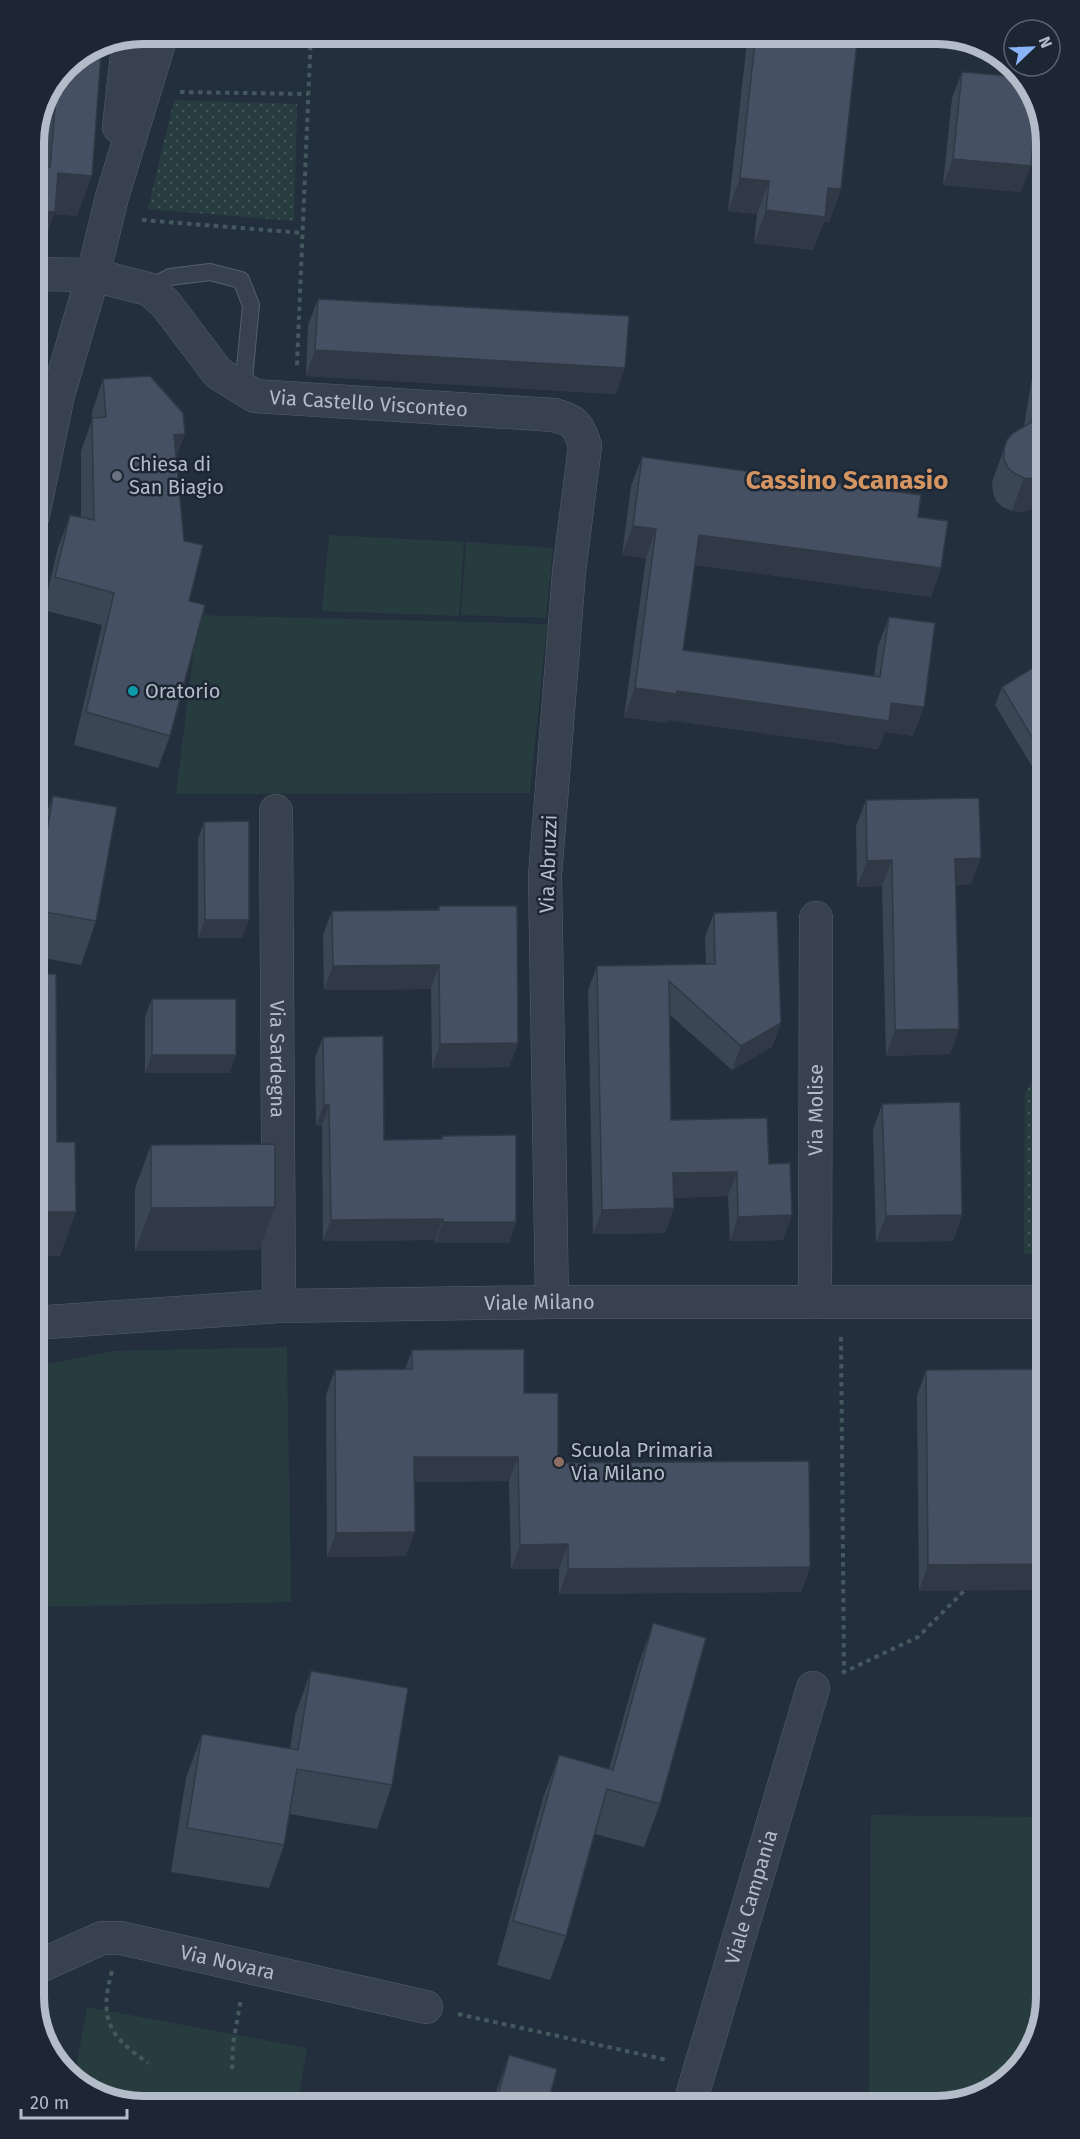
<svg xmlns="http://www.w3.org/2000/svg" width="1080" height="2139" viewBox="0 0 1080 2139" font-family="'Fira Sans',sans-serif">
<defs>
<pattern id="grass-dots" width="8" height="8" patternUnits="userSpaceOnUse" patternTransform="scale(1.5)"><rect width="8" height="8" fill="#263c3f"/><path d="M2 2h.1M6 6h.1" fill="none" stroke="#435659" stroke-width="1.8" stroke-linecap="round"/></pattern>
</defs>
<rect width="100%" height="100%" fill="#242f3e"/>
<!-- grass -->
<g fill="url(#grass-dots)">
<polygon points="174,100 297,104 294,221 148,209"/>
<polygon points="1047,1060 1047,1095 1041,1095 1044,1254 1024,1254 1025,1093"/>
</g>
<!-- park -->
<g fill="#263c3f">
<polygon points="329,535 464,542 459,616 322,611"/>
<polygon points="466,542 553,548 546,618 461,615"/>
<polygon points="198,615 547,624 530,793 176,794"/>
<polygon points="287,1347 291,1602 33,1607 33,1367 113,1351"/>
<polygon points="871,1815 1047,1817 1047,1997 1028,2057 979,2098 937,2106 869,2106"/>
<polygon points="87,2007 307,2048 297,2106 136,2106 82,2087 74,2078"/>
</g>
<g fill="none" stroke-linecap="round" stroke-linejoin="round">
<defs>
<polyline id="lane" points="148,289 170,277 210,272 241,280 251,305 243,389"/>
<g id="street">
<polyline points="119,127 129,36"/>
<path id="s1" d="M 33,274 L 93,275 L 148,289 L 165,303 L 218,373 L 255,396 L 554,415 C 576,421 578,425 585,446 L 569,572 L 545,876 L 552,1302"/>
<polyline points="33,515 58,395 93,275 112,197 162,33"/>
<path id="s2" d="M 276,811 L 279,1306"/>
<path id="s3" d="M 815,1302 L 816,918"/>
<path id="s4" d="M 33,1323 L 279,1306 L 552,1302 L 1047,1302"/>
<path id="s5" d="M 33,1969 L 102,1938 L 121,1938 L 426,2007"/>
<path id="s6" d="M 689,2106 L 813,1688"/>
</g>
</defs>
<!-- lane casing -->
<use href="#lane" stroke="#565f6c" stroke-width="18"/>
<!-- street casing -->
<use href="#street" stroke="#565f6c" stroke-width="34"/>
<!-- path -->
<g stroke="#44595c" stroke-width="4" stroke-dasharray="4.5 4.5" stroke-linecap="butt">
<polyline points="180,92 308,94"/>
<polyline points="142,220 303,233"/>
<polyline points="297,365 311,33"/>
<polyline points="841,1337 844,1671"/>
<polyline points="842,1673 918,1637 964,1591"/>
<path d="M 112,1971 C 99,2019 108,2035 148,2063"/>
<polyline points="458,2014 667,2060"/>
<polyline points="232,2069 233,2044 241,1999"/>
</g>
<!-- lane -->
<use href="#lane" stroke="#38414e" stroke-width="16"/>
<!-- street -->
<use href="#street" stroke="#38414e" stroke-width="33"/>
</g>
<!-- wall -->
<g fill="#3b4654">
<polygon points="748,33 858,33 841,189 829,222 824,222 813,250 754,243 757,214 728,211"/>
<polygon points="65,65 77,216 54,214 40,252 39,166 43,115"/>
<polygon points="962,72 1021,192 943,185 952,98"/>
<polygon points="1047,199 1047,267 1038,260 1032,247 1035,233"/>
<polygon points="1047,288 1047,495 1031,509 1022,512 1012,511 1003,507 996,501 993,492 992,482 1007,440 1024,426"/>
<polygon points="318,299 616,394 306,376 308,325"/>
<polygon points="103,379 176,459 189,601 170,736 158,768 74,745 102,625 43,610 58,548 70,515 81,518 81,451 92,420 92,412"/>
<polygon points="642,457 918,517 941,568 931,597 695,565 683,650 874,676 878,646 889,617 913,736 885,732 878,749 668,720 667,723 624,717 646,558 622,555 631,486"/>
<polygon points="1047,659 1047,791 995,705 1002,687"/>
<polygon points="53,796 96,921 81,965 33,956 33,862 37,839"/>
<polygon points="866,800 971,884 956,885 959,1029 950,1054 886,1056 882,886 857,887 856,826"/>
<polygon points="204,822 242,938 198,938 198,839"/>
<polygon points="439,906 518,1043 509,1067 432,1068 431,989 324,990 323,935 332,911 437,910"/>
<polygon points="714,913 781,1023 772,1047 732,1070 669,1014 671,1120 769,1164 792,1215 783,1240 730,1241 728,1196 673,1198 674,1208 665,1233 593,1234 588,990 597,966 706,964 705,937"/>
<polygon points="33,974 57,1142 60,1256 33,1256"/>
<polygon points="152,999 230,1073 145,1073 145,1017"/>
<polygon points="323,1037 384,1140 441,1139 442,1136 516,1222 509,1243 435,1243 435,1240 323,1241 322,1126 316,1126 315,1058"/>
<polygon points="1044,1086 1047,1123 1041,1123 1041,1095"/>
<polygon points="882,1104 962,1215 953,1241 876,1242 873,1130"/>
<polygon points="151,1145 259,1250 135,1251 135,1188"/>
<polygon points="412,1350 524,1393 558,1463 810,1567 801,1592 559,1594 559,1569 511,1569 509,1481 414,1482 406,1556 327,1557 326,1395 335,1370 405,1370"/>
<polygon points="1047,1369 919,1591 917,1396 926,1370"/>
<polygon points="653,1623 660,1804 644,1847 595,1834 566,1936 550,1980 497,1965 543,1798 559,1755 609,1769 638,1666"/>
<polygon points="311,1671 392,1785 377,1829 289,1814 284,1845 269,1888 171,1872 186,1778 202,1734 290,1749 295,1715"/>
<polygon points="509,2055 547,2106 491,2106"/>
</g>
<!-- shaded-wall -->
<g fill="#303945">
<polygon points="953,159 1031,166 1021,192 943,185"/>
<polygon points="58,173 92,176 77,216 54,214 40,252 33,252 33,211"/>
<polygon points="740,178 769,181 757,214 728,211"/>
<polygon points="828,188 841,189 829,222 824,222 813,250 754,243 766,210"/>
<polygon points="315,350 625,368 616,394 306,376"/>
<polygon points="185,434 173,466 174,435"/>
<polygon points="1047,472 1047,495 1031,509 1022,512 1012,511 1024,478"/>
<polygon points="633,526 656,529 646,558 622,555"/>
<polygon points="699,535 941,568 931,597 688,564"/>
<polygon points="635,688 677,691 891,703 924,707 913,736 885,732 878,749 668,720 667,723 624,717"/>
<polygon points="981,858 971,884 945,885 955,859"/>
<polygon points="892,860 882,886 857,887 867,861"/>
<polygon points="205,920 249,920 242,938 198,938"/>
<polygon points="439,965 431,989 324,990 333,966"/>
<polygon points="781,1023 772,1047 732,1070 741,1046"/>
<polygon points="959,1029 950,1054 886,1056 895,1030"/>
<polygon points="518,1043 509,1067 432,1068 440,1044"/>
<polygon points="152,1055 236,1055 230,1073 145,1073"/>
<polygon points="324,1105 329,1105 322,1126 316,1126"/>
<polygon points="1045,1114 1047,1114 1047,1123 1041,1123"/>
<polygon points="737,1172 728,1196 664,1198 673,1173"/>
<polygon points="45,1195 33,1228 33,1196"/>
<polygon points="275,1207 259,1250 135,1251 151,1208"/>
<polygon points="674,1208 665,1233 593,1234 602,1210"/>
<polygon points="45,1212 76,1212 60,1256 33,1256 33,1244"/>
<polygon points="792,1215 783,1240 730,1241 738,1217"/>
<polygon points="962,1215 953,1241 876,1242 886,1216"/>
<polygon points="443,1219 435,1240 323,1241 331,1220"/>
<polygon points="443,1222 516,1222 509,1243 435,1243"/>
<polygon points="414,1457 518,1457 509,1481 405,1482"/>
<polygon points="415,1532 406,1556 327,1557 336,1533"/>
<polygon points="568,1544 559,1569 511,1569 520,1545"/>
<polygon points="1047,1564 1047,1590 919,1591 928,1565"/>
<polygon points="810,1567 801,1592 559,1594 568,1569"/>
</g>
<!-- building -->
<g fill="#455162" stroke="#303945" stroke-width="1.5">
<polygon points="756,33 858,33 841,189 828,188 825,217 766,210 769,181 740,178"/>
<polygon points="102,41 92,176 58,173 55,212 33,211 33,165 50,167 57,84 65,65"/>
<polygon points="962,72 1021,77 1037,99 1031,166 953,159"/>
<polygon points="1047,199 1047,221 1044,214"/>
<polygon points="318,299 629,316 625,368 315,350"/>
<polygon points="1047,328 1047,472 1043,476 1034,479 1024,478 1015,474 1008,468 1004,459 1004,449 1007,440 1013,433 1032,422"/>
<polygon points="150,376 183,413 185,434 174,435 184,541 203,545 189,601 205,605 170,736 86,712 114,593 55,577 70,515 94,520 92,418 106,417 103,379"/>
<polygon points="642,457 921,495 918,517 948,521 941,568 699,535 683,650 880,677 889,617 935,623 924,707 891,703 889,721 677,691 677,694 635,688 656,529 633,526"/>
<polygon points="1047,659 1047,762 1002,687"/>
<polygon points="53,796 117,807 96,921 33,910"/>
<polygon points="979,798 981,858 955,859 959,1029 895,1030 892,860 867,861 866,800"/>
<polygon points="249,821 249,920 205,920 204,822"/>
<polygon points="439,906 517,906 518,1043 440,1044 439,965 333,966 332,911 439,910"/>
<polygon points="777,911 781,1023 741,1046 669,981 671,1120 767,1118 769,1164 790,1163 792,1215 738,1217 737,1172 673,1173 674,1208 602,1210 597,966 715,964 714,913"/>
<polygon points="33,974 56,974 57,1142 75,1142 76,1212 45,1212 45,1195 33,1196"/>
<rect x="152" y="999" width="84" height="56"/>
<polygon points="383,1036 384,1140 442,1139 442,1136 516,1135 516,1222 443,1222 443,1219 331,1220 329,1105 324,1105 323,1037"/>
<polygon points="1044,1086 1047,1086 1047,1114 1045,1114"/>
<polygon points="960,1102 962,1215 886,1216 882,1104"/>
<polygon points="275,1144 275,1207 151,1208 151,1145"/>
<polygon points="524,1349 524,1393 558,1393 558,1463 809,1461 810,1567 568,1569 568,1544 520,1545 518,1457 414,1457 415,1532 336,1533 335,1370 412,1369 412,1350"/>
<polygon points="1047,1369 1047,1564 928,1565 926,1370"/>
<polygon points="653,1623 706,1638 660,1804 607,1789 566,1936 513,1921 559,1755 613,1770"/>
<polygon points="311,1671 408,1688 392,1785 297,1769 284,1845 187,1828 202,1734 298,1750"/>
<polygon points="509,2055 557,2069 547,2106 495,2106"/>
</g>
<!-- markers -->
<circle fill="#6b7280" stroke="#1d2633" stroke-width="2" cx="117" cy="476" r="6"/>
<circle fill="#0f9aa8" stroke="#1d2633" stroke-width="2" cx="133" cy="691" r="6"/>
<circle fill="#8d6e63" stroke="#1d2633" stroke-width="2" cx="559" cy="1462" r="6"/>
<g text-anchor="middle" stroke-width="5" stroke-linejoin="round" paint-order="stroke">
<!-- street labels -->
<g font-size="20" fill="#b4bcc9" stroke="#1d2633">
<text dy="7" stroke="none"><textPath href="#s1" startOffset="384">Via Castello Visconteo</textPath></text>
<text transform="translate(548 864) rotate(-88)" y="7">Via Abruzzi</text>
<text dy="7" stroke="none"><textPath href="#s2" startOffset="248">Via Sardegna</textPath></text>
<text dy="7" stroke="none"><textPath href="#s3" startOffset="192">Via Molise</textPath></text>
<text dy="7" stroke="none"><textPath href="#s4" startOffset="507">Viale Milano</textPath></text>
<text dy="7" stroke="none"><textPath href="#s6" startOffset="218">Viale Campania</textPath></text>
<text dy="7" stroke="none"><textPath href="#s5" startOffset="204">Via Novara</textPath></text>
</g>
<!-- poi labels -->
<g font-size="20" fill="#b4bcc9" stroke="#1d2633" text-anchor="start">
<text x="129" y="471">Chiesa di<tspan x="129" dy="23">San Biagio</tspan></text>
<text x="145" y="698">Oratorio</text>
<text x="571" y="1457">Scuola Primaria<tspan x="571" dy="23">Via Milano</tspan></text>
</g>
<!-- district labels -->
<g font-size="26" font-weight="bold" fill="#d59563" stroke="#1d2633">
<text x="847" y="489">Cassino Scanasio</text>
</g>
</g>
<!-- crop -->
<path d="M0 0H1080V2139H0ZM143 44H937A99 99 0 0 1 1036 143V1997A99 99 0 0 1 937 2096H143A99 99 0 0 1 44 1997V143A99 99 0 0 1 143 44Z" fill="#1d2633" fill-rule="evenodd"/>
<path fill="none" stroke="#b4bcc9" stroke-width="8" d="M143 44H937A99 99 0 0 1 1036 143V1997A99 99 0 0 1 937 2096H143A99 99 0 0 1 44 1997V143A99 99 0 0 1 143 44Z"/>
<!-- north arrow -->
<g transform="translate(1032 48) rotate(67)"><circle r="28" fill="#1d2633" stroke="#59626f" stroke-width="1.5"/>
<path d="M0-4.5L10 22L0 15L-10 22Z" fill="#8ab4f8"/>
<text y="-9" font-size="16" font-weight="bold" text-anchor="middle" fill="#b4bcc9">N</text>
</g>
<!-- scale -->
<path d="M21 2109v9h106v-9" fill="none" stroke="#b4bcc9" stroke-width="3"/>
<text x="30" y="2109" font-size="18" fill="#b4bcc9" stroke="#1d2633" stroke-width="4.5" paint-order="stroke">20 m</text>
</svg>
